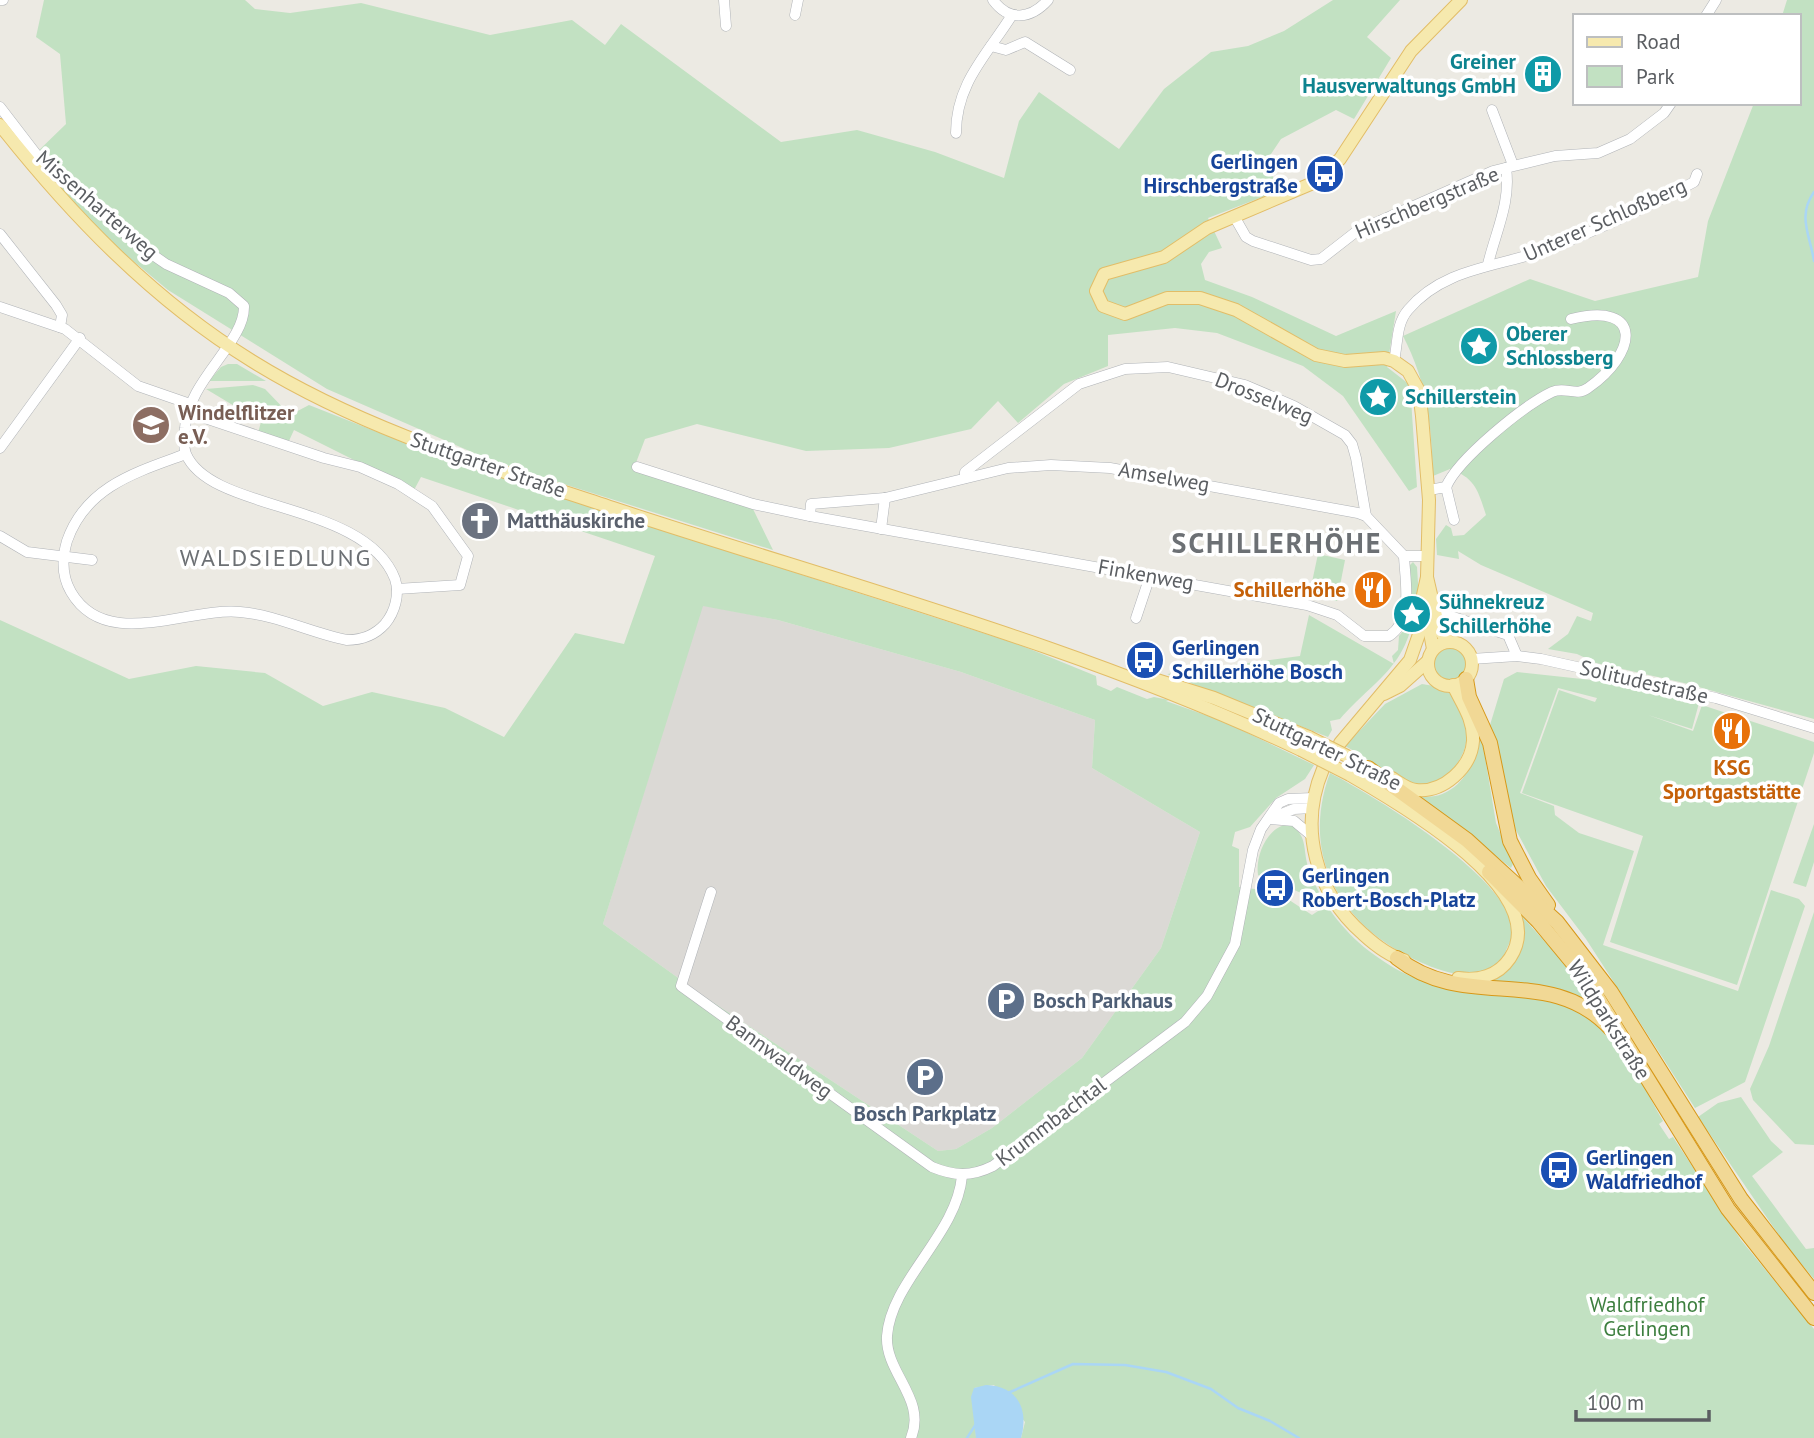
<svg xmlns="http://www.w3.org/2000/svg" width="1814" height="1438" viewBox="0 0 1814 1438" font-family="'PT Sans',sans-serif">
<rect width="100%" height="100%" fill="#eceae3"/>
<!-- industrial -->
<polygon fill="#dbd9d5" points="702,605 778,620 961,672 1095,720 1092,768 1200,832 1161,948 1082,1058 992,1128 956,1149 938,1151 702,995 603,924"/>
<!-- green -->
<g fill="#c2e1c2" fill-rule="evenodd">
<polygon points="44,0 245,0 255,9 290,13 361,3 490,35 572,20 605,45 621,24 781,142 857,130 935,152 1004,178 1019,121 1039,92 1119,149 1164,89 1211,52 1248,46 1284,31 1333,0 1400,0 1367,37 1391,58 1354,119 1336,110 1281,139 1267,160 1278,191 1208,218 1222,248 1209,252 1201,264 1205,280 1252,297 1336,336 1396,311 1387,367 1410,385 1417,487 1409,491 1343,396 1303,366 1217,333 1175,328 1108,335 1108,366 1064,384 1018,423 998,401 971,429 889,448 806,451 697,424 645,439 634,468 753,509 773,550 497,463 327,389 168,290 79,216 32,157 66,124 60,54 36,37"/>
<path d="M 1787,0 L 1814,0 L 1814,719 L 1684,683 L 1596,663 L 1577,654 L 1548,649 L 1568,634 L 1577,616 L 1591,621 L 1593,613 L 1481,565 L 1458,551 L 1459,559 L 1437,555 L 1436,539 L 1446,525 L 1451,528 L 1453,536 L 1464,535 L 1486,515 C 1478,490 1475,478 1450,469 L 1433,476 C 1431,422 1428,385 1403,336 L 1530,279 L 1595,301 L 1698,277 L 1708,221 L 1754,103 L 1798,103 L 1798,16 L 1782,16 Z"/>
<polygon points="228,364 237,364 266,381 209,381 221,367"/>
<path d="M 253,385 L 265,389 L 290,415 L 309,405 L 461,465 L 1020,645 L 1096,676 L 1097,685 L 1111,691 L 1117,687 L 1147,699 L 1154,697 L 1169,700 L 1166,701 L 1225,722 L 1314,765 L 1305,779 L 1276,798 L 1250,827 L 1235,832 L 1232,846 L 1239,849 L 1239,887 L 1277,892 L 1312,915 L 1321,909 L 1301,893 L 1270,879 L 1267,881 L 1258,875 C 1255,854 1269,824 1291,824 C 1309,839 1302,849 1309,870 C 1321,902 1342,930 1369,951 C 1385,963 1405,976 1425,981 C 1483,997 1549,983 1599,1024 C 1627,1047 1645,1090 1663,1121 L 1659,1124 L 1669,1139 L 1673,1137 L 1741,1240 L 1814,1329 L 1814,1438 L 1021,1438 L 1025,1422 L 994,1385 L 974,1388 L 976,1438 L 0,1438 L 0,620 L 129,679 L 196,666 L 265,673 L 323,706 L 372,692 L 445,708 L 504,737 L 575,633 L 624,644 L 655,556 L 421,477 L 414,490 L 294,430 L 288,443 L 258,433 L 261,422 L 206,389 ZM 703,606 L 778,620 L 961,672 L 1095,720 L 1092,768 L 1200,832 L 1161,948 L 1082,1058 L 992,1128 L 956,1149 L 938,1151 L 702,995 L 603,924 Z"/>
<polygon points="1318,554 1345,560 1337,601 1309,596"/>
<polygon points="1413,562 1417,567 1419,600 1411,601 1409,566"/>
<path d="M 1415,608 C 1407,668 1376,678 1340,719 L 1330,721 L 1332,730 L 1328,737 L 1167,674 L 1300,656 L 1309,615 L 1394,664 L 1392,656 L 1398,650 L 1399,636 L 1407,626 L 1411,609 Z"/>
<circle cx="1450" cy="664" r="16"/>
<polygon points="1517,672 1610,682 1699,703 1692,729 1648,715 1693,731 1702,705 1814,742 1814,753 1737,985 1610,942 1643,836 1522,793 1559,690 1595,702 1597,698 1558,688 1520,793 1554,806 1555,815 1579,833 1634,851 1603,945 1738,991 1771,890 1799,899 1805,906 1745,1082 1695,1108 1586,939 1546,886 1511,821 1490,725 1504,679"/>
<path d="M 1422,684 L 1434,686 L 1455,696 C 1459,706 1464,717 1466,727 C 1472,756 1442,793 1411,783 C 1387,775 1366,757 1345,746 L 1385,704 Z"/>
<path d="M 1475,724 L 1482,739 L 1496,823 L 1513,864 L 1511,868 L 1420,796 C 1457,803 1484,759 1475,724 Z"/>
<path d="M 1330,773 C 1376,797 1505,875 1513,928 C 1514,935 1510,942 1507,948 C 1503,960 1496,969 1482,973 C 1463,979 1438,970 1420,962 C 1342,927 1299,857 1330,773 Z"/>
<polygon points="1814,824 1814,862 1806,887 1793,883"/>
<polygon points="1814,912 1814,1145 1795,1144 1753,1100 1750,1089 1769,1046"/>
<path d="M 1520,914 L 1575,975 L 1596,1006 L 1557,990 L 1486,981 C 1519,962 1526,953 1520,914 Z"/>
<polygon points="1741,1097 1771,1141 1783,1152 1752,1176 1806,1249 1814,1248 1814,1279 1787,1247 1698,1117 1718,1103"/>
</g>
<!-- water -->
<path fill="#aad6f5" d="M 986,1385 C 1018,1386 1029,1410 1021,1438 L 976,1438 L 971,1397 L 974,1388 Z"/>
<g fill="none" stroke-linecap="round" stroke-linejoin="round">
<!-- stream -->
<g stroke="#aad6f5" stroke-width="2.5">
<path d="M 1814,192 C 1797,216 1810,235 1814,261"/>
<polyline points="1008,1393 1073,1364 1125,1365 1166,1372 1211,1389 1238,1408 1270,1421 1299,1438"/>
<polyline points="967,1438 976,1424"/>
</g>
<defs>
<g id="minor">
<polyline points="0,0 3,0"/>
<polyline points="724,0 726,26"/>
<path d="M 993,0 C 1009,22 1031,19 1048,0"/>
<polyline points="795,15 798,0"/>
<polyline points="1706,16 1716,0"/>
<polyline points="991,46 1006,50 1025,42 1070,70"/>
<path d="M 0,107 L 43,163 L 137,244 L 166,264 L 229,293 L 244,306 C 245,343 188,380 185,428 C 184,436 183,446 186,454 C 211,513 365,501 395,579 C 400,594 395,612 385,624 C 375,635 362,640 347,640 C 311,633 277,615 240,612 C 187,607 106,652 71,592 C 61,575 62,558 67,541 C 86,486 137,472 186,454"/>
<polyline points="1492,110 1513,165"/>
<path d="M 956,133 C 956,83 987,55 1012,15"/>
<polyline points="1234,216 1246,237 1253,241 1311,260 1321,259 1357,231 1493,171 1555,156 1598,153 1630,139 1664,113 1671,103"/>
<polyline points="0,234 56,305 62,315 60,327"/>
<path d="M 1488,264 C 1496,231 1511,202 1506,168"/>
<polyline points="0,307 65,329 138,386 190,404"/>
<path d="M 1394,361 C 1398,343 1396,324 1408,310 C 1444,267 1500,267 1548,249 C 1598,230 1647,207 1694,182 L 1697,174"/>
<polyline points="187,412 324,458 360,467 398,484 432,506 468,556 460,585 397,589"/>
<polyline points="0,448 80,338"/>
<path d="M 637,467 L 753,504 L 810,516 L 1307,605 L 1337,615 L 1364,636 L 1389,636 C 1414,620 1405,581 1404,556"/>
<polyline points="965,478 965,472 1079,384 1125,369 1168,367 1245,385 1294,406 1345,435 1352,444 1356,458 1366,516"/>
<path d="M 1446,487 C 1458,459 1523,406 1552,392 C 1565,386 1576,397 1588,388 C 1637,354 1645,301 1571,319"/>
<polyline points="1429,490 1446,487 1454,520"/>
<polyline points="810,516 811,504 885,498 1008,468 1051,465 1110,468 1358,513 1366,516 1404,556 1427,556"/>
<polyline points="881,529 885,498"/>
<polyline points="0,536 27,552 92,560"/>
<polyline points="1435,611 1508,635 1517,656"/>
<polyline points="1136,618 1150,576"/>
<polyline points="1471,659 1517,656 1541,659 1716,698 1814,728"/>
<polyline points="1274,817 1294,809 1312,808"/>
<polyline points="1270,819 1294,821 1312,836"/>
<path d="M 711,892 L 681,986 L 932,1167 C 954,1176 971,1177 993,1166 L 1185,1022 L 1207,996 L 1235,944 L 1253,850 L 1261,829 L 1279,803 L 1288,799 L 1313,798"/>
<path d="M 911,1438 C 927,1399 885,1373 887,1336 C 891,1281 957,1234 962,1176"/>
</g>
<g id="major">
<path d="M 0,125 C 72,216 153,300 252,361 C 363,430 490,467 613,508 C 844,584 1081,646 1301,750"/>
<polyline points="1427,577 1439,629 1448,642"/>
<circle cx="1450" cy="664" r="22"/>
<polyline points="1433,649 1423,595 1427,577 1429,500 1422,416 1419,391 1408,371 1394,361 1384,358 1345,361 1316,355 1236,310 1200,298 1167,298 1125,314 1103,306 1096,291 1104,274 1164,257 1207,228 1313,183 1340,159 1411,51 1461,0"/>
<polyline points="1144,676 1214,698 1309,737"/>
<polyline points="1384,694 1400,686 1428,661"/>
<polyline points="1340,743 1410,660 1425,617"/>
<path d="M 1323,769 C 1298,828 1316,893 1363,934 C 1375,945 1389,956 1404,960"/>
<path d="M 1350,775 C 1395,801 1555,891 1510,958 C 1498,976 1478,981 1458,978"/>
<path d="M 1392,778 C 1400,783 1407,789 1416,790 C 1443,793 1471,768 1473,741 C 1474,719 1462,704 1453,685"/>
</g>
<g id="highway">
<polyline points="1466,679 1469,697 1490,743 1510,841 1529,878 1548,905"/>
<polyline points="1368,768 1467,840 1557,922 1611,992 1741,1199 1814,1293"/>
<polyline points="1489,872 1538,921 1586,979 1728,1209 1814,1318"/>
<path d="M 1397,958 C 1467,1013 1549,962 1611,1029"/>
</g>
</defs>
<!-- minor casing -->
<use href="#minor" stroke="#b0b3b7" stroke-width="11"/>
<!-- major casing -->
<use href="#major" stroke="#e2bd67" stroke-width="14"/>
<!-- highway casing -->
<use href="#highway" stroke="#d79818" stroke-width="16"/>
<!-- minor -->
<use href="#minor" stroke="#fff" stroke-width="10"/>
<!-- major -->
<use href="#major" stroke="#f6e9ae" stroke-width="12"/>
<!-- highway -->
<use href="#highway" stroke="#f1d895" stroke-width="14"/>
<defs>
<g id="major-bridge">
<polyline points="1309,737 1357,761"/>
<polyline points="1301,750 1350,775"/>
</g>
</defs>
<!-- major-bridge casing -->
<use href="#major-bridge" stroke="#e2bd67" stroke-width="14" stroke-linecap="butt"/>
<!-- major-bridge -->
<use href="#major-bridge" stroke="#f6e9ae" stroke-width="12"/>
</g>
<!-- icons -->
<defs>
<symbol id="building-disc" viewBox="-11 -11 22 22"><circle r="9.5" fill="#0f9aa8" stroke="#fff"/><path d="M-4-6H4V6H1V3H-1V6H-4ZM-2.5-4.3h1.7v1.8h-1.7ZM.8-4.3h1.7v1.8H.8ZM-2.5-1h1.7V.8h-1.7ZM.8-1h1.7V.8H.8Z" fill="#fff"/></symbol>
<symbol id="bus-disc" viewBox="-11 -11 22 22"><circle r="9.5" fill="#1a4fb4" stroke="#fff"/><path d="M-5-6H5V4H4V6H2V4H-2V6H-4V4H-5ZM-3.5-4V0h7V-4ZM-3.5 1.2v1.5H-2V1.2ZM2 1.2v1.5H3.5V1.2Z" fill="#fff"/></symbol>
<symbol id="sight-disc" viewBox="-11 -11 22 22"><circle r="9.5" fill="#0f9aa8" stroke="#fff"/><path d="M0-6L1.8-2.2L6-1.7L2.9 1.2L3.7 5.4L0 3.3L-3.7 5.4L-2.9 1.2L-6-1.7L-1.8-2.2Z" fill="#fff"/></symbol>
<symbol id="school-disc" viewBox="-11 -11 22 22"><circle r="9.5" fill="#8d6e63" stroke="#fff"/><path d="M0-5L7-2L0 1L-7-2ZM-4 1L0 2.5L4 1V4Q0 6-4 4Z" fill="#fff"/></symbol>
<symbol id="church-disc" viewBox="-11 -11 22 22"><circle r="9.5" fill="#6b7280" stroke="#fff"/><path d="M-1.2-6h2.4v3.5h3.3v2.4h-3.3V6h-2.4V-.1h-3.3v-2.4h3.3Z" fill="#fff"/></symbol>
<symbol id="restaurant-disc" viewBox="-11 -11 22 22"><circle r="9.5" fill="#e8710a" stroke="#fff"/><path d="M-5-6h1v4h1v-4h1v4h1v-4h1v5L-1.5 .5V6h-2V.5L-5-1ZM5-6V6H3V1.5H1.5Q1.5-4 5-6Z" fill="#fff"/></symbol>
<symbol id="parking-disc" viewBox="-11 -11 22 22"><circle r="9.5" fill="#5c6f8a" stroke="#fff"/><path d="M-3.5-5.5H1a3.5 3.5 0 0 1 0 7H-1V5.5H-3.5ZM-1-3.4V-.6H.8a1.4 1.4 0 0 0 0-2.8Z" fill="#fff"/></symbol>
</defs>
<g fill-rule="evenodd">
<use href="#building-disc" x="1521" y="52" width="44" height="44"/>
<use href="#bus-disc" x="1303" y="152" width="44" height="44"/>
<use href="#sight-disc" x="1457" y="324" width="44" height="44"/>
<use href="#sight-disc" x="1356" y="375" width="44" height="44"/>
<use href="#school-disc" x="129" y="403" width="44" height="44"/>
<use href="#church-disc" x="458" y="499" width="44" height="44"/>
<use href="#restaurant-disc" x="1351" y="568" width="44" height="44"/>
<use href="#sight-disc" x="1390" y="592" width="44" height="44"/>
<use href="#bus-disc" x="1123" y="638" width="44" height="44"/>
<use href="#restaurant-disc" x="1710" y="709" width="44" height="44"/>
<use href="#bus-disc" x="1253" y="866" width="44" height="44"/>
<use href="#parking-disc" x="984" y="979" width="44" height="44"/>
<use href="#parking-disc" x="903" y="1055" width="44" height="44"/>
<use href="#bus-disc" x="1537" y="1148" width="44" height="44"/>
</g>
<g text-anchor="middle" stroke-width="7" stroke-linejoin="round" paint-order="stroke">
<!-- culture labels -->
<g font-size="21" font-weight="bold" fill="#0d838f" stroke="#fff" text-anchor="start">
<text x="1516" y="69" text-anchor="end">Greiner<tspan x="1516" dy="24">Hausverwaltungs GmbH</tspan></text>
<text x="1506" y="341">Oberer<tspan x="1506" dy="24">Schlossberg</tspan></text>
<text x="1405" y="404">Schillerstein</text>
<text x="1439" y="609">Sühnekreuz<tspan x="1439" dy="24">Schillerhöhe</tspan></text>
</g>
<!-- transit labels -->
<g font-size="21" font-weight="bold" fill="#164399" stroke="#fff" text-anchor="start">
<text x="1298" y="169" text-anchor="end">Gerlingen<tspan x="1298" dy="24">Hirschbergstraße</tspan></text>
<text x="1172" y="655">Gerlingen<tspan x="1172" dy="24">Schillerhöhe Bosch</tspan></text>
<text x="1302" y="883">Gerlingen<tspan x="1302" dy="24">Robert-Bosch-Platz</tspan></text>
<text x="1586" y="1165">Gerlingen<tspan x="1586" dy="24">Waldfriedhof</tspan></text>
</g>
<!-- street labels -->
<g font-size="21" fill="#5b5e62" stroke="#fff">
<text transform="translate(1427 203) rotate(-23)" y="7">Hirschbergstraße</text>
<text transform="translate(97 205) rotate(41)" y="7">Missenharterweg</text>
<text transform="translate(1605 220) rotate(-24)" y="7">Unterer Schloßberg</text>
<text transform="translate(1264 398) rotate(22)" y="7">Drosselweg</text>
<text transform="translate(488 465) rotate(19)" y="7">Stuttgarter Straße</text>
<text transform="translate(1164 477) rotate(10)" y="7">Amselweg</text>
<text transform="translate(1146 575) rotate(10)" y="7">Finkenweg</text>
<text transform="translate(1644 682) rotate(13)" y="7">Solitudestraße</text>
<text transform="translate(1327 749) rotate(26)" y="7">Stuttgarter Straße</text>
<text transform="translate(1609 1020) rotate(58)" y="7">Wildparkstraße</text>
<text transform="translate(779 1057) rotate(36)" y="7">Bannwaldweg</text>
<text transform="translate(1051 1122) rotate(-37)" y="7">Krummbachtal</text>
</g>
<!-- education labels -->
<g font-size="21" font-weight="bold" fill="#785e54" stroke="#fff" text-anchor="start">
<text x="178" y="420">Windelflitzer<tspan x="178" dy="24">e.V.</tspan></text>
</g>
<!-- worship labels -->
<g font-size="21" font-weight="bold" fill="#5b616d" stroke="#fff" text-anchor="start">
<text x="507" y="528">Matthäuskirche</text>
</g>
<!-- food labels -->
<g font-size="21" font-weight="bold" fill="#c56008" stroke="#fff" text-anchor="end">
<text x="1346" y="597">Schillerhöhe</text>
<text x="1732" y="775" text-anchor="middle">KSG<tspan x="1732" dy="24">Sportgaststätte</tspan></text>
</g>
<!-- service labels -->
<g font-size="21" font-weight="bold" fill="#4e5e75" stroke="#fff" text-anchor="start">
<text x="1033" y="1008">Bosch Parkhaus</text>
<text x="925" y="1121" text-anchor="middle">Bosch Parkplatz</text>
</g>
<!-- park labels -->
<g font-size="21" fill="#3d7f3f" stroke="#fff">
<text x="1647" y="1312">Waldfriedhof<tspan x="1647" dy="24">Gerlingen</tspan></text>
</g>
<!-- quarter labels -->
<g font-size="24" letter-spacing="2" fill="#6c7074" stroke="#fff">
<text x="276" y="566">WALDSIEDLUNG</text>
</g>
<!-- district labels -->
<g font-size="28" font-weight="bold" letter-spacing="2" fill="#6c7074" stroke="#fff">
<text x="1277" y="553">SCHILLERHÖHE</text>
</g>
</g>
<!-- legend -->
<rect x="1573" y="14" width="228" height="91" fill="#ffffff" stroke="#bdbfc0" stroke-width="2"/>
<rect x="1587" y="37" width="35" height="10" fill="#f6e9ae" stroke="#bdbfc0" stroke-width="2"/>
<text x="1636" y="49" font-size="21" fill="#5b5e62">Road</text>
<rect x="1587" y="66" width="35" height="21" fill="#c2e1c2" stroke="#bdbfc0" stroke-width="2"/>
<text x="1636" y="84" font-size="21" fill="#5b5e62">Park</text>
<!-- scale -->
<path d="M1576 1410v10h133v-10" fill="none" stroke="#5b5e62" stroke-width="3.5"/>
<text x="1587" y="1410" font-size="21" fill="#5b5e62" stroke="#ffffff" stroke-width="5" paint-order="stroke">100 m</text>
</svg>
